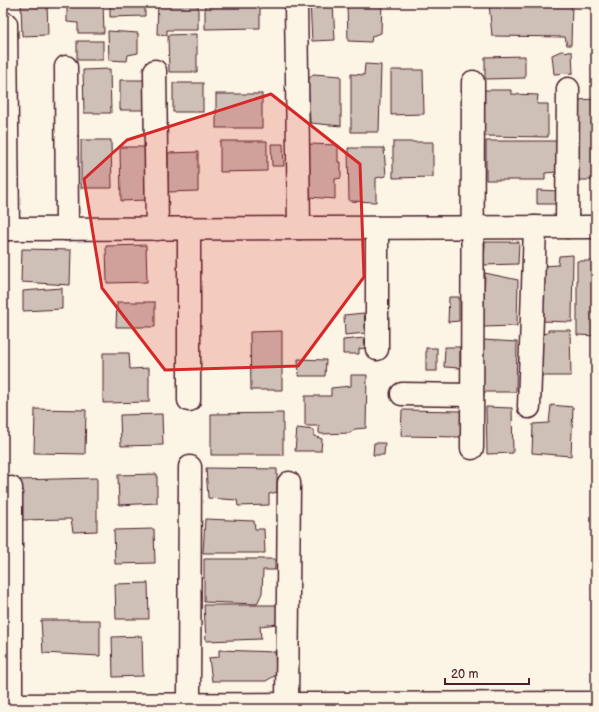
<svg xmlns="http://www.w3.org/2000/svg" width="599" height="712" viewBox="0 0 599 712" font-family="'Balsamiq Sans',sans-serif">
<rect width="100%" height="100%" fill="#fcf5e5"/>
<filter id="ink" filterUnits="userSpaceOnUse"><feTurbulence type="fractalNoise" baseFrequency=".025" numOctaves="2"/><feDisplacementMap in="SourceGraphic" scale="8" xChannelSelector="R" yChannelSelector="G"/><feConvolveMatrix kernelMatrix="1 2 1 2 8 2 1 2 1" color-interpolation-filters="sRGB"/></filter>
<g filter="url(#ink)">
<!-- building -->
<g fill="#cfc0b7" stroke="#4a1f2b">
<polygon points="21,3 47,3 48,35 22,36"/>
<polygon points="67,3 103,3 104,33 78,33 78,23 67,22"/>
<polygon points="110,3 145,3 145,16 110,17"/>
<polygon points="158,3 198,3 198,30 167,30 167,35 157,34"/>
<polygon points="205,3 260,3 260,28 205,29"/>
<polygon points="310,3 333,3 335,40 312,41"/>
<polygon points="347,3 382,3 381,33 372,36 371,42 348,41"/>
<polygon points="489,3 572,3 571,45 567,45 565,37 492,36"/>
<polygon points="108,31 138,33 138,53 128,55 127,61 109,60"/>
<polygon points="197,34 197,72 169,72 168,35"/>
<rect x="77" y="41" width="26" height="19"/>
<polygon points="561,51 572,52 573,73 554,74 552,55"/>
<polygon points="525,56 525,78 485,79 485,57"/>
<polygon points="365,64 381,65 379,132 351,132 351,74 364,75"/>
<polygon points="110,69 111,113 84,113 83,70"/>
<polygon points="391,70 423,70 424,114 391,115"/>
<polygon points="313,74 341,76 341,126 310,123 308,80"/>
<polygon points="120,80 151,80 152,110 120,110"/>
<rect x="173" y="83" width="30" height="29"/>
<polygon points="484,90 511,90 511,94 538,95 537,104 548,104 548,137 483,136"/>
<rect x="216" y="94" width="46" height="34"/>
<polygon points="596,99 596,180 578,180 577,100"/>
<polygon points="81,140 111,140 112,188 81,188"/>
<polygon points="220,141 267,141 267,171 220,172"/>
<polygon points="486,141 557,141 557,172 545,173 545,180 486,180"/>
<polygon points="393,142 433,142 433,177 393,178"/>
<polygon points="271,144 283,144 284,166 272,166"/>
<polygon points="309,144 338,145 338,162 341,162 341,178 335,179 335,199 309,197"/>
<polygon points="120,147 146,147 147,200 121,201"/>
<polygon points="348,148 384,148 386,176 376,178 376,202 349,201"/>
<polygon points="198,152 198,191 168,192 168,153"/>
<polygon points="537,190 558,191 558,204 537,204"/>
<polygon points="485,242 519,242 518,264 484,265"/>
<polygon points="146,245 147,282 107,283 106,246"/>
<polygon points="22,249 71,250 70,285 21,282"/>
<polygon points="573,255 572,322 541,321 542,266 558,265 559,256"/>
<polygon points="577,261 596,261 596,336 577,335"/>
<polygon points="485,273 518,280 517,326 483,327"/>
<polygon points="62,288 62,309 23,311 23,291"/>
<polygon points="449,297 459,297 459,321 448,322"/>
<polygon points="117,302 155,302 155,327 116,327"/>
<polygon points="364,313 366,333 345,335 344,315"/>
<polygon points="548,330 570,330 571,376 542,376 539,374 540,334 548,333"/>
<polygon points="282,331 282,390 251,390 250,332"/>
<polygon points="364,338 365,348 359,349 359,354 343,354 343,340"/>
<polygon points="483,340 517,342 516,392 482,392"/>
<polygon points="445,347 460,347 460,368 444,367"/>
<rect x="426" y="348" width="11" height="23"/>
<polygon points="103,353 129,353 130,369 149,368 149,402 103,403"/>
<polygon points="298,359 326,360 325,376 299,376"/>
<polygon points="351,375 367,375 366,428 355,429 350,433 321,434 319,433 319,426 305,426 305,396 331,396 331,388 351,386"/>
<polygon points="551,405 573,407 571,456 532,453 533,424 549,423"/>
<polygon points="486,407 512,408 513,453 487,454"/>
<polygon points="35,409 86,410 85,454 34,453"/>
<polygon points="402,410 462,411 461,437 401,436"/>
<polygon points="283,413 283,455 211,455 211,414"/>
<polygon points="162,414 163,445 121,446 120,415"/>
<polygon points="297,428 314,430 314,436 322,439 321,451 295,451"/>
<polygon points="374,443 385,443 384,455 373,455"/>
<polygon points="206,468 277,469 277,492 269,494 269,505 238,506 237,500 208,498"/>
<polygon points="157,474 157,503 119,505 118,475"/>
<polygon points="97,478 97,531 73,532 71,519 19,520 17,480"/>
<polygon points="205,519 254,521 255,529 264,529 265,553 203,553"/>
<polygon points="154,529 155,563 115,564 114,530"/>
<polygon points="204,559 275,559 275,570 263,570 262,593 257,604 204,602"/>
<polygon points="148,583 149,619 116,619 115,584"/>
<polygon points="204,605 277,605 277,624 260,626 261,639 206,641"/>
<polygon points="41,620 100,620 100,656 43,653"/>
<polygon points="142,636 143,676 113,677 112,637"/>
<polygon points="219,650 275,652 276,675 266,681 212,681 209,658 219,657"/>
</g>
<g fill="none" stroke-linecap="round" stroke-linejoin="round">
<defs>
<g id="street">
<polyline points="296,3 299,228"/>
<polyline points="6,24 8,229"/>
<polyline points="66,67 67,229"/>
<polyline points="155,71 157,229"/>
<polyline points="567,227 568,89"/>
<polyline points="3,229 596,227"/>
<polyline points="377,349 377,228"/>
<polyline points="402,394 472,395"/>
<polyline points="189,400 189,228"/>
<polyline points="529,407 535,227"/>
<polyline points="472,448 473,82"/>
<polyline points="189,704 190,467"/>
<polyline points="287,704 289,483"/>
<polyline points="11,705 11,488"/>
</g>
<polyline id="secondary" points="3,705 596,703"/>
</defs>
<!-- street casing -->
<use href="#street" stroke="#4a1f2b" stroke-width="25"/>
<!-- secondary casing -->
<use href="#secondary" stroke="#4a1f2b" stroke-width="25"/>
<!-- street -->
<use href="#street" stroke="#fcf5e5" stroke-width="22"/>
<!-- secondary -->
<use href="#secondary" stroke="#fcf5e5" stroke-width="22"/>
</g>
</g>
<!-- marked area -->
<path fill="#d62828" fill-opacity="0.2" stroke="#d62828" stroke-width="3" stroke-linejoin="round" d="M 271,94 L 360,164 L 364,277 L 298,366 L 165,370 L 102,288 L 84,179 L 127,140 Z"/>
<!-- margin -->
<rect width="599" height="712" fill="none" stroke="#fcf5e5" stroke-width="16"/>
<rect x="8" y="8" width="583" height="696" fill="none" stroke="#4a1f2b" stroke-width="1.5" filter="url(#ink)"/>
<!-- scale -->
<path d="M445 678v6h84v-6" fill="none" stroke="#4a1f2b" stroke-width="2"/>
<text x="451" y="678" font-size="12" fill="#4a1f2b" stroke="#fcf5e5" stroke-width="3" paint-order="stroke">20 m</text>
</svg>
